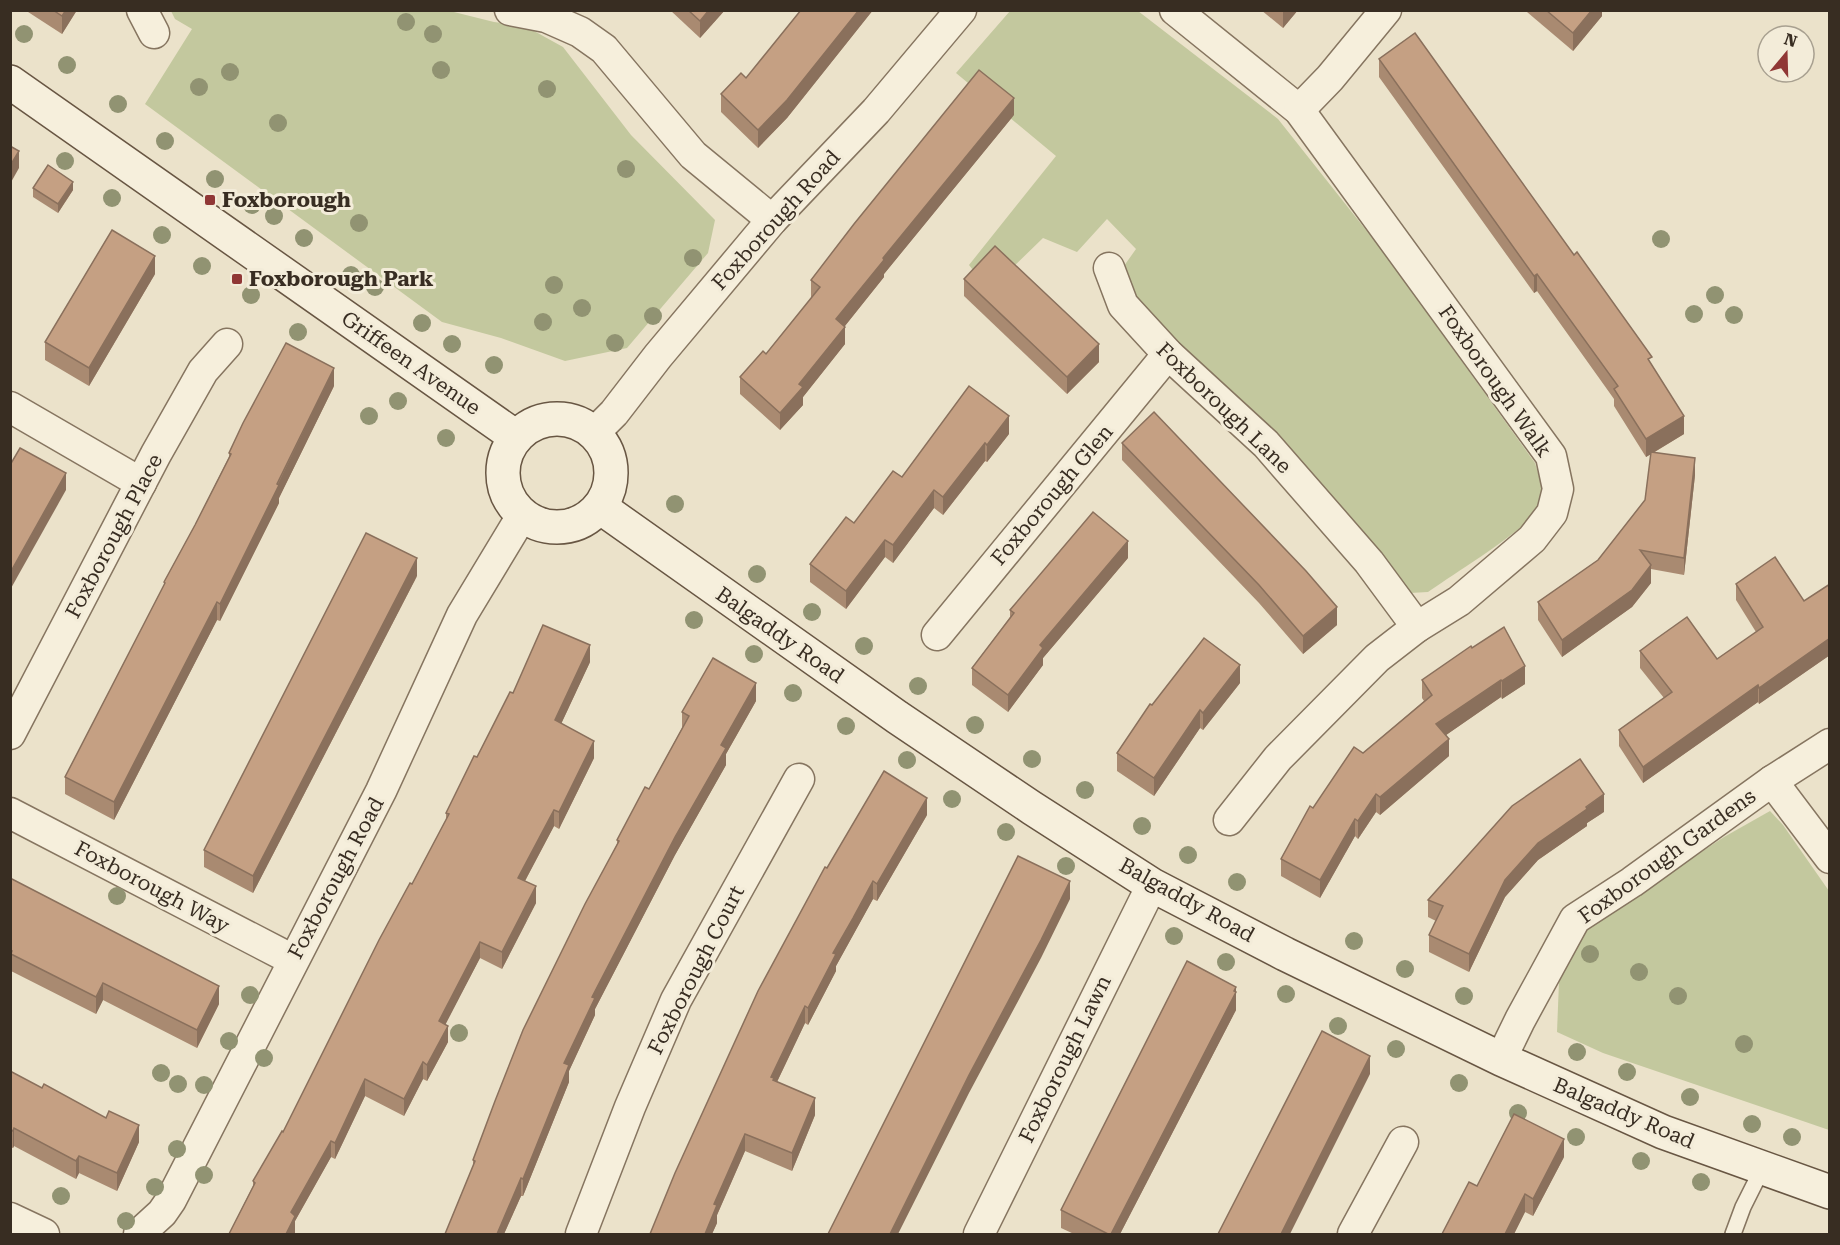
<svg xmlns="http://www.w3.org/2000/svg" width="1840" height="1245" viewBox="0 0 1840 1245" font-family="'Roboto Serif',serif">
<rect width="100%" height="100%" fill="#ebe2ca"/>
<!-- green -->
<g fill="#c3c89e">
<polygon points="171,11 450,11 494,22 525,26 563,47 631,135 715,220 708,253 627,348 565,361 501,338 442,322 145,104 192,29 175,19"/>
<path d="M 1010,11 L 1138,11 L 1278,119 L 1381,249 L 1535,463 C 1539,477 1546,494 1539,508 C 1529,528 1450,576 1428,592 L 1410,593 L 1122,289 L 1119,273 L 1136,249 L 1107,219 L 1077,252 L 1043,238 L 1006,274 L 976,274 L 969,265 L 1056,156 L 956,73 Z"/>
<polygon points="1770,811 1783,825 1829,891 1829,1130 1603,1053 1557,1032 1559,982 1586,928 1724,837"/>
</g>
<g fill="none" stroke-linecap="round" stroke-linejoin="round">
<defs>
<polyline id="lane" points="1733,1234 1743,1207 1762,1169"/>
<g id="street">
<polyline points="142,10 154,33"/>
<polyline points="510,10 546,17 580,32 604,49 693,155 772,220"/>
<polyline points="1175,10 1299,110 1551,456 1558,489 1552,513 1532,539 1459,601 1417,627 1377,658 1278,758 1229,820"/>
<polyline points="1299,110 1330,78 1386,10"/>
<polyline points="1109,268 1123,305 1168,354 1266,444 1369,562 1417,627"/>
<polyline points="10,407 141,483"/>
<polyline points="594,433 614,413 658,356 772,220 876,111 961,10"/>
<polyline points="937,635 1168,354"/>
<polyline points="10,734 156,454 203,371 227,344"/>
<polyline points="1772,781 1830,858"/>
<polyline points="10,813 293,960"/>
<polyline points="1501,1059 1520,1020 1575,919 1632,882 1772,781 1830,744"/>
<polyline points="10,1218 44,1234"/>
<polyline points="139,1234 162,1213 171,1200 381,791 462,615 523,514"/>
<polyline points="581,1234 630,1107 676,1000 799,779"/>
<polyline points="979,1234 1152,885"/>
<polyline points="1353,1234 1403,1142"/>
</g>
<g id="secondary">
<polyline points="10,82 516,437"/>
<circle cx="557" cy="473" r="54"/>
<polyline points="600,507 897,717 1032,808 1152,885 1285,954 1501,1059 1663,1132 1830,1192"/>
</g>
</defs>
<!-- lane casing -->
<use href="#lane" stroke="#867560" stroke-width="18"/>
<!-- street casing -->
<use href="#street" stroke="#867560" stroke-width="33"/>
<!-- secondary casing -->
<use href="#secondary" stroke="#685643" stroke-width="36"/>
<!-- lane -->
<use href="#lane" stroke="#f6efdc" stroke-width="15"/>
<!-- street -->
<use href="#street" stroke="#f6efdc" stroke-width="30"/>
<!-- secondary -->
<use href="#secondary" stroke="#f6efdc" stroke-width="33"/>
</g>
<!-- trees -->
<g fill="#919372">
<circle cx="406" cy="22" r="9"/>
<circle cx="24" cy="34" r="9"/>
<circle cx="433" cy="34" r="9"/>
<circle cx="67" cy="65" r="9"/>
<circle cx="441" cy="70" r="9"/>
<circle cx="230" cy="72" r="9"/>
<circle cx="199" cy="87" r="9"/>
<circle cx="547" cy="89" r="9"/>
<circle cx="118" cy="104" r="9"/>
<circle cx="278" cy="123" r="9"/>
<circle cx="165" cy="141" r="9"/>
<circle cx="65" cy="161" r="9"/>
<circle cx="626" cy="169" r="9"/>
<circle cx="215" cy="179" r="9"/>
<circle cx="112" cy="198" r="9"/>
<circle cx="252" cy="205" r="9"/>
<circle cx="274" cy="216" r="9"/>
<circle cx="359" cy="223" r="9"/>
<circle cx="162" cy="235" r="9"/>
<circle cx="304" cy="238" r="9"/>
<circle cx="1661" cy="239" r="9"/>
<circle cx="693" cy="258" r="9"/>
<circle cx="202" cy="266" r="9"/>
<circle cx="351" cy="275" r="9"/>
<circle cx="554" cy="285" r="9"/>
<circle cx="375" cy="287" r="9"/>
<circle cx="251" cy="295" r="9"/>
<circle cx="1715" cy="295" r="9"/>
<circle cx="582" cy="308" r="9"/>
<circle cx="1694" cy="314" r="9"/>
<circle cx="1734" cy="315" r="9"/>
<circle cx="653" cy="316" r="9"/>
<circle cx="543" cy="322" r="9"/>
<circle cx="422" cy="323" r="9"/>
<circle cx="298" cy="332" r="9"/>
<circle cx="615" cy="343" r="9"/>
<circle cx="452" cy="344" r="9"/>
<circle cx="494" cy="365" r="9"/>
<circle cx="398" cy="401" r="9"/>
<circle cx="369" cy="416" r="9"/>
<circle cx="446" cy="438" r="9"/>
<circle cx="675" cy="504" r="9"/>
<circle cx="757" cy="574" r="9"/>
<circle cx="812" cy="612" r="9"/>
<circle cx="694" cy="620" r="9"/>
<circle cx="864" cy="646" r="9"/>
<circle cx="754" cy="654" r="9"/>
<circle cx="918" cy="686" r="9"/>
<circle cx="793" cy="693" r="9"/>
<circle cx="975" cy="725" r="9"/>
<circle cx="846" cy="726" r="9"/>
<circle cx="1032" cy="759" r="9"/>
<circle cx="907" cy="760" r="9"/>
<circle cx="1085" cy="790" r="9"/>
<circle cx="952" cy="799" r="9"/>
<circle cx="1142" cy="826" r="9"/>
<circle cx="1006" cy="832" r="9"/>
<circle cx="1188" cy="855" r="9"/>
<circle cx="1066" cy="866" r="9"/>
<circle cx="1237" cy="882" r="9"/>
<circle cx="117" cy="896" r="9"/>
<circle cx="1174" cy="936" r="9"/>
<circle cx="1354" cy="941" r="9"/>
<circle cx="1590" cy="954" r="9"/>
<circle cx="1226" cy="962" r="9"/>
<circle cx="1405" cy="969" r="9"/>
<circle cx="1639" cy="972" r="9"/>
<circle cx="1286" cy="994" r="9"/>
<circle cx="250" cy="995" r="9"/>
<circle cx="1464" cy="996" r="9"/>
<circle cx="1678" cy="996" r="9"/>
<circle cx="1338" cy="1026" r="9"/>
<circle cx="459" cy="1033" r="9"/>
<circle cx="229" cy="1041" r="9"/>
<circle cx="1744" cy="1044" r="9"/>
<circle cx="1396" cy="1049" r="9"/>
<circle cx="1577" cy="1052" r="9"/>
<circle cx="264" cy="1058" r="9"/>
<circle cx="1627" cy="1072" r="9"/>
<circle cx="161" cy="1073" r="9"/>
<circle cx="1459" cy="1083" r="9"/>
<circle cx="178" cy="1084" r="9"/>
<circle cx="204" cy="1085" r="9"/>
<circle cx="1690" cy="1097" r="9"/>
<circle cx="1518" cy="1113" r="9"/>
<circle cx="1752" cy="1124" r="9"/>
<circle cx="1576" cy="1137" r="9"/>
<circle cx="1792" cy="1137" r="9"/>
<circle cx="177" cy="1149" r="9"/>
<circle cx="1641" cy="1161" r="9"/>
<circle cx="204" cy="1175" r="9"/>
<circle cx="1701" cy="1182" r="9"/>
<circle cx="155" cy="1187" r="9"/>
<circle cx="61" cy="1196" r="9"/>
<circle cx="126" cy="1221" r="9"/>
</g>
<!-- wall -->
<g fill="#a98a71">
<polygon points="25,10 77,10 62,34"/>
<polygon points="670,10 725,10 700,38"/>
<polygon points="801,10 873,10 787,118 758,148 721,112 721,94 746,78"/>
<polygon points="1261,10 1298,10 1283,28"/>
<polygon points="1527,10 1602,10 1602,16 1573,51 1527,12"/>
<polygon points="1379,59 1652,365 1684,434 1653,453 1695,475 1684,575 1651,569 1651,583 1632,607 1562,657 1538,620 1538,602 1598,560 1645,500 1651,454 1646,457 1614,406 1614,399 1537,291 1534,293 1379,77"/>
<polygon points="1014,115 884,274 884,277 845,326 845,344 803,397 803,405 780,430 740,394 740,377 766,354 811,298 811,280"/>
<polygon points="33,188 73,190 58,213 33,197"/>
<polygon points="155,274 89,386 45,360 45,342"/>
<polygon points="964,279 1099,362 1067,394 964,296"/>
<polygon points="334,386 279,498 279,503 220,621 217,620 114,820 65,794 65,777 164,585 164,582 195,525 229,457 229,453"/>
<polygon points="1009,434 987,462 985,461 943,515 934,508 893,563 885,557 846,609 810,582 810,564 902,477"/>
<polygon points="1122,443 1337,625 1303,654 1259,603 1122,460"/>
<polygon points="1128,558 1043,658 1043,665 1008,712 972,685 972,668 1010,617 1010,610"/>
<polygon points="417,576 253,893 204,867 204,850"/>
<polygon points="1736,584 1804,601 1830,584 1830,655 1759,704 1758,702 1643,783 1619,746 1619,730 1664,698 1640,668 1640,651 1717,659 1756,632 1736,600"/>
<polygon points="1472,648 1525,684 1502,699 1501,697 1446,735 1449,756 1380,815 1376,812 1358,839 1355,836 1320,898 1281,876 1281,859 1313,808 1363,753 1424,701 1422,698 1422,680"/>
<polygon points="590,662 561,724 594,758 559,829 554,826 525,881 536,903 502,969 480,958 445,1024 448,1042 427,1081 423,1079 404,1116 365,1096 335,1159 331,1157 295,1221 295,1234 229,1234 253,1186 253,1181 283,1132 446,820 446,813 513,693"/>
<polygon points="1240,683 1203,730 1200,728 1154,796 1117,771 1117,753 1152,705"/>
<polygon points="756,701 726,754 726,765 675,855 595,1009 595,1015 569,1071 569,1082 523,1196 521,1196 504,1234 445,1234 473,1166 473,1160 617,844 617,840 649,789 682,728 682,712"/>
<polygon points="1604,812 1587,823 1587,826 1538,860 1505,897 1469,972 1429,952 1429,935 1436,921 1428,917 1428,900"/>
<polygon points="927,815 877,901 873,899 836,966 836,971 808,1025 805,1023 777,1082 815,1115 792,1171 745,1151 717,1215 717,1223 712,1234 650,1234 827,868"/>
<polygon points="10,878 219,1004 197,1048 103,1000 96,1014 11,971"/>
<polygon points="1236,1004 1236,1010 1120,1234 1074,1234 1061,1228 1061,1210"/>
<polygon points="10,1071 139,1142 117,1191 79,1173 76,1179 14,1146 13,1148 10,1147"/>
<polygon points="1564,1157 1533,1216 1525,1212 1514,1234 1442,1234"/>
</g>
<!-- shaded-wall -->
<g fill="#8a705c">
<polygon points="66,10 77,10 62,34 62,16"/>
<polygon points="709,10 725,10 700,38 700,21"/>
<polygon points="859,10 873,10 787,118 758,148 758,130"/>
<polygon points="1284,10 1298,10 1283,28 1283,11"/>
<polygon points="1592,10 1602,10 1602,16 1573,51 1573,33"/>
<polygon points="1014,98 1014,115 884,274 884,277 836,337 836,319 883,258"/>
<polygon points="19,151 19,168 10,184 10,166"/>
<polygon points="73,182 73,190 58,213 58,204"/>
<polygon points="155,256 155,274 89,386 89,368"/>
<polygon points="1537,274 1537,291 1534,293 1534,276"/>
<polygon points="845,327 845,344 803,397 803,405 780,430 780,413 799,384"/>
<polygon points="1099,344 1099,362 1067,394 1067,377"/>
<polygon points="334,368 334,386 279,498 279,503 220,621 220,604"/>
<polygon points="1009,416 1009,434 987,462 987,445"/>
<polygon points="1684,416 1684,434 1646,457 1646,439"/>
<polygon points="985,443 985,461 943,515 943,497"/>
<polygon points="1695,458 1695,475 1684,575 1684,558"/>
<polygon points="66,473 66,490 10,590 10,573"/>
<polygon points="934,490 934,508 893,563 893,545"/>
<polygon points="885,540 885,557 846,609 846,591"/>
<polygon points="1128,541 1128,558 1043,658 1043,665 1008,712 1008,695 1040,645"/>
<polygon points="417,558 417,576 253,893 253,876"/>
<polygon points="1651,565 1651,583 1632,607 1562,657 1562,640"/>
<polygon points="217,602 217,620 114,820 114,802"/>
<polygon points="1337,607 1337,625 1303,654 1303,636"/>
<polygon points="1830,638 1830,655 1759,704 1759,688"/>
<polygon points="590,645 590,662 555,737 555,720"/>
<polygon points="1240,665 1240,683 1203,730 1203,713"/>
<polygon points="1525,666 1525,684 1502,699 1502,681"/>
<polygon points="1501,680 1501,697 1436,742 1436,724"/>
<polygon points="756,683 756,701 726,754 726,765 675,855 595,1009 595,1015 569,1071 569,1082 523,1196 523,1179 564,1063 592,997 721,745"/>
<polygon points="1758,685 1758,702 1643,783 1643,767"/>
<polygon points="1200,710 1200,728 1154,796 1154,778"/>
<polygon points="1449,739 1449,756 1380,815 1380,797"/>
<polygon points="594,741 594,758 559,829 559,812"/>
<polygon points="1376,794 1376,812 1358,839 1358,821"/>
<polygon points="1604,794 1604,812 1587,823 1587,826 1538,860 1505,897 1469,972 1469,954 1505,880 1538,843"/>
<polygon points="927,798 927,815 877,901 877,884"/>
<polygon points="554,810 554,826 518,894 518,878"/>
<polygon points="1355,819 1355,836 1320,898 1320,880"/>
<polygon points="873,881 873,899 836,966 836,971 808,1025 808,1008 833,953"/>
<polygon points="1070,881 1070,899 1041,958 969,1093 898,1234 890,1234 969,1075"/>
<polygon points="536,886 536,903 502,969 502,952"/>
<polygon points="480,942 480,958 439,1037 439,1021"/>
<polygon points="103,983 103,1000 96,1014 96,997"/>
<polygon points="219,986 219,1004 197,1048 197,1030"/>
<polygon points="1236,987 1236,1010 1120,1234 1111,1234"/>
<polygon points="805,1006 805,1023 774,1088 771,1077"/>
<polygon points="448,1026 448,1042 427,1081 427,1065"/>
<polygon points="1370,1056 1370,1074 1290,1234 1281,1234"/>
<polygon points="423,1062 423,1079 404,1116 404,1099"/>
<polygon points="365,1079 365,1096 335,1159 335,1143"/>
<polygon points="815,1098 815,1115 792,1171 792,1153"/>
<polygon points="139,1125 139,1142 117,1191 117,1173"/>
<polygon points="14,1128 14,1146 13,1148 13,1131"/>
<polygon points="745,1134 745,1151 717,1215 717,1223 712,1234 705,1234 714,1204"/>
<polygon points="1564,1139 1564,1157 1533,1216 1533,1199"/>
<polygon points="331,1141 331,1157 295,1221 295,1234 286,1234 291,1212"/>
<polygon points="79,1156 79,1173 76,1179 76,1161"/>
<polygon points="521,1178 521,1196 504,1234 497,1234"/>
<polygon points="1525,1194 1525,1212 1514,1234 1505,1234"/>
</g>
<!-- building -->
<g fill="#c5a083" stroke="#8a705c" stroke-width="1.5">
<polygon points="53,10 66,10 62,16"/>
<polygon points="688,10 709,10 700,21"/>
<polygon points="801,10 859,10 787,100 758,130 721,94 741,73 746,78"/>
<polygon points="1546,10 1592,10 1573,33"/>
<polygon points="1415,33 1574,255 1577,252 1652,357 1648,359 1684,416 1646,439 1614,389 1618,386 1537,274 1534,276 1379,59"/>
<polygon points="979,70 1014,98 883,258 884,260 836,319 845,327 799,384 803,387 780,413 740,377 763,351 766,354 820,287 811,280 854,224"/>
<polygon points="10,146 19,151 10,166"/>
<polygon points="48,165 73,182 58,204 33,188"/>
<polygon points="112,230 155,256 89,368 45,342"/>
<polygon points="995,246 1099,344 1067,377 964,279"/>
<polygon points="286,343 334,368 277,484 279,485 220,604 217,602 114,802 65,777 165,583 164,582 195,525 231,454 229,453 243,423"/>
<polygon points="969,386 1009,416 987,445 985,443 943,497 934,490 893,545 885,540 846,591 810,564 846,517 854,523 893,471 902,477"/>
<polygon points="1154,412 1306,571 1337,607 1303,636 1259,585 1122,443"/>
<polygon points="20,448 66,473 10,573 10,465"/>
<polygon points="1651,452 1695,458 1684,558 1640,550 1651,565 1632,590 1562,640 1538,602 1598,560 1645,500"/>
<polygon points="1093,512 1128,541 1040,645 1043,648 1008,695 972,668 1014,613 1010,610"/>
<polygon points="366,533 417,558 253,876 204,850"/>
<polygon points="1775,557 1804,601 1830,584 1830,638 1759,688 1758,685 1643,767 1619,730 1672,692 1640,651 1656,639 1687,617 1717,659 1763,627 1736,584"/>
<polygon points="543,625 590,645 555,720 594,741 559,812 554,810 518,878 536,886 502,952 480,942 439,1021 448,1026 427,1065 423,1062 404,1099 365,1079 335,1143 331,1141 291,1212 295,1216 286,1234 229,1234 255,1183 253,1181 282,1131 283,1132 379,940 410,883 412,884 449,814 446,813 474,756 477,757 510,692 513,693"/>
<polygon points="1504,627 1525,666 1502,681 1501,680 1436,724 1449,739 1380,797 1376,794 1358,821 1355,819 1320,880 1281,859 1310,806 1313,808 1354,747 1363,753 1432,695 1422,680 1471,646 1472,648"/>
<polygon points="1204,638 1240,665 1203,713 1200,710 1154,778 1117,753 1150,704 1152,705"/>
<polygon points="713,658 756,683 721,745 726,748 675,837 592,997 595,998 564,1063 569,1065 523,1179 521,1178 497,1234 445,1234 475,1161 473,1160 495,1101 523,1030 585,904 619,841 617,840 645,787 649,789 689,716 682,712"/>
<polygon points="1580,759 1604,794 1586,807 1587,809 1538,843 1505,880 1469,954 1429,935 1443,906 1428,900 1512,806"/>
<polygon points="884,771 927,798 877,884 873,881 853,918 833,953 836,954 808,1008 805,1006 771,1077 774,1078 773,1080 815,1098 792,1153 745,1134 714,1204 717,1205 705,1234 650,1234 675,1173 758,991 825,867 827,868"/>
<polygon points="1018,856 1070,881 1041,940 969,1075 890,1234 828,1234"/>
<polygon points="10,878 219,986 197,1030 103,983 96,997 11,954 12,951 10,950"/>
<polygon points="1187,961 1236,987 1234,991 1236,992 1111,1234 1108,1234 1061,1210"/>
<polygon points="1322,1031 1370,1056 1281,1234 1218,1234"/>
<polygon points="10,1071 42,1088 44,1084 106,1118 109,1111 139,1125 117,1173 79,1156 76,1161 14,1128 13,1131 10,1129"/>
<polygon points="1514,1114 1564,1139 1533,1199 1525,1194 1505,1234 1442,1234 1469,1182 1477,1186"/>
</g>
<!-- markers -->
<g fill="#903735" stroke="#f3ecd9" stroke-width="2">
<rect x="204" y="194" width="12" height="12" rx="3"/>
<rect x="231" y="273" width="12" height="12" rx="3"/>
</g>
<g text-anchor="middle" stroke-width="6" stroke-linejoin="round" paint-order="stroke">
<!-- poi labels -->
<g font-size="21" font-weight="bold" fill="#382d22" stroke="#f3ecd9" text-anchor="start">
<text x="222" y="207">Foxborough</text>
<text x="249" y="286">Foxborough Park</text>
</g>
<!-- street labels -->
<g font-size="21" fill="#382d22" stroke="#f3ecd9">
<text transform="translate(776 220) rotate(-48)" y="7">Foxborough Road</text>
<text transform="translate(411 363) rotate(35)" y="7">Griffeen Avenue</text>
<text transform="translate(1495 381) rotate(55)" y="7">Foxborough Walk</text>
<text transform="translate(1224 408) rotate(44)" y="7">Foxborough Lane</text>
<text transform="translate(1052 495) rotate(-50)" y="7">Foxborough Glen</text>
<text transform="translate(114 536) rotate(-62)" y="7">Foxborough Place</text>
<text transform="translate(780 635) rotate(35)" y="7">Balgaddy Road</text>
<text transform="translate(1667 856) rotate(-36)" y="7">Foxborough Gardens</text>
<text transform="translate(336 878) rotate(-62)" y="7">Foxborough Road</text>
<text transform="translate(152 887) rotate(28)" y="7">Foxborough Way</text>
<text transform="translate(1187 900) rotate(29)" y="7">Balgaddy Road</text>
<text transform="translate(696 970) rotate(-63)" y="7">Foxborough Court</text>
<text transform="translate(1065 1059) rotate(-64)" y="7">Foxborough Lawn</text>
<text transform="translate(1624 1113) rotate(23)" y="7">Balgaddy Road</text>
</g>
</g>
<!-- border -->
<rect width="1840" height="1245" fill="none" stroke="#382d22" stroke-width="24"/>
<!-- north arrow -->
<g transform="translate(1786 54) rotate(19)"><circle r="28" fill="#f3ecd9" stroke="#a8a090" stroke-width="1.5"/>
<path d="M0-4.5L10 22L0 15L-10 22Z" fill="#903735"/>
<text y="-9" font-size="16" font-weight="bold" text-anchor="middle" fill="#382d22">N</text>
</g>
</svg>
